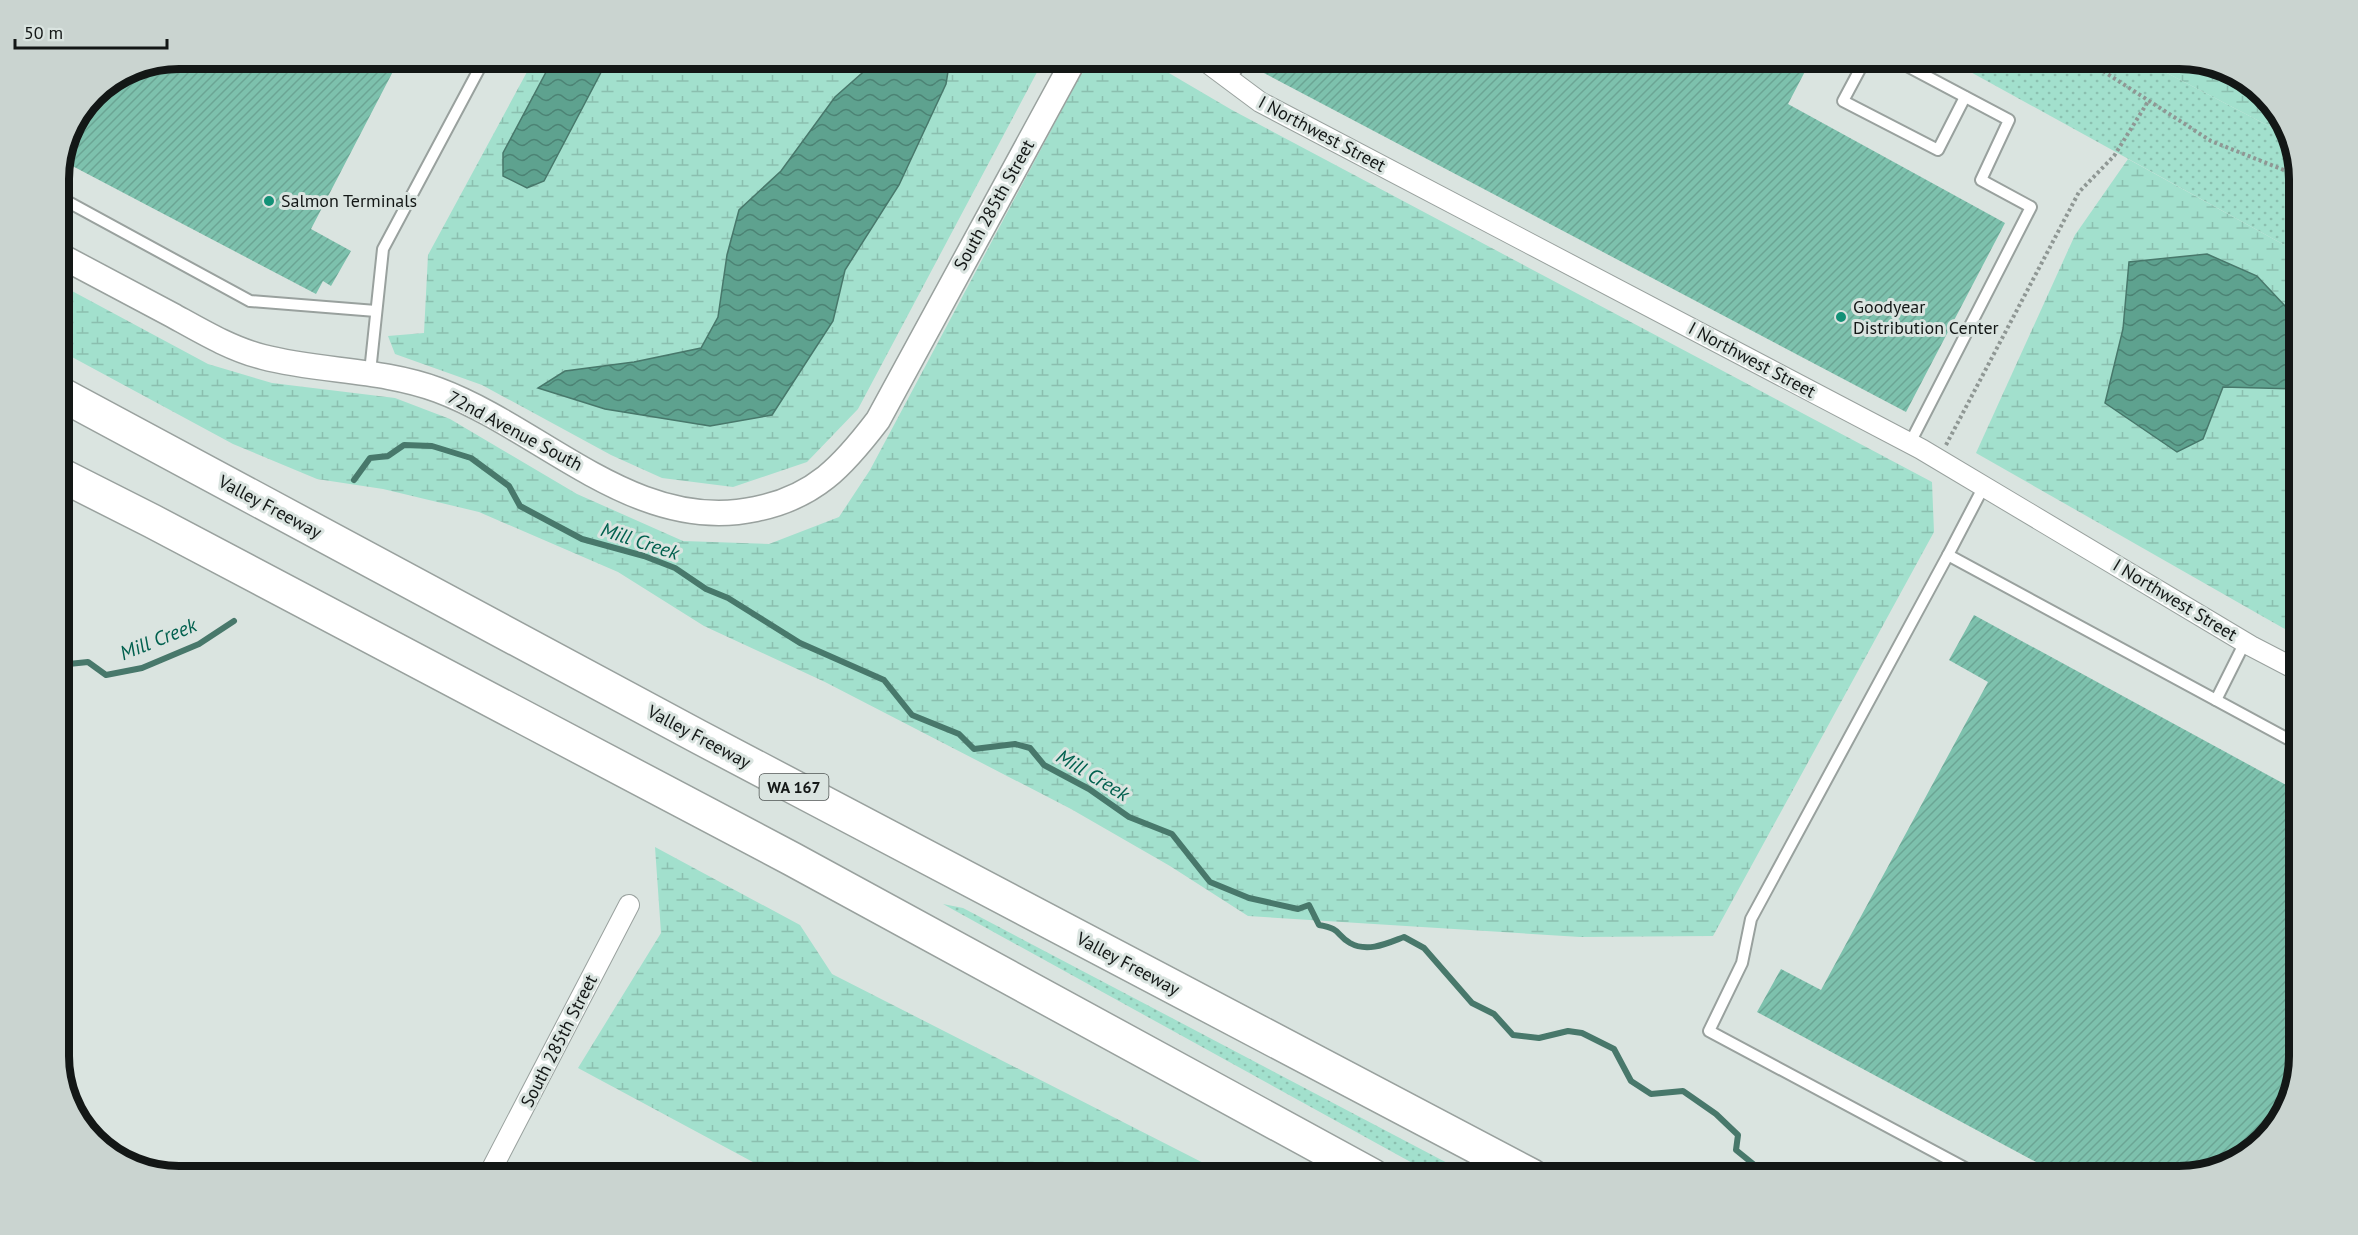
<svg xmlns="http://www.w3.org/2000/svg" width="2358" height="1235" viewBox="0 0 2358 1235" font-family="'PT Sans',sans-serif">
<defs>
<pattern id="grass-dots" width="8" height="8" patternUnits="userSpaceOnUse" patternTransform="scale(1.5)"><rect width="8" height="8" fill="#a2e0cd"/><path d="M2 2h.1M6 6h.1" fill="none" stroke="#8bbfaf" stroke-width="1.8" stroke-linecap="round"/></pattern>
<pattern id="wetland-marsh" width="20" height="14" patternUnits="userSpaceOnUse" patternTransform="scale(1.5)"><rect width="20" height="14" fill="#a2e0cd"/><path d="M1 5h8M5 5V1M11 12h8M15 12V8" fill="none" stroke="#8bbfaf"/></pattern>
<pattern id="water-waves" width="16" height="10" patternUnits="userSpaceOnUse" patternTransform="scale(1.5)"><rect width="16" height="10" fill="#5ea28f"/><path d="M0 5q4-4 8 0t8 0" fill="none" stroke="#4c8374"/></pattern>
<pattern id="building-hatch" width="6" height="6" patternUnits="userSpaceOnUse" patternTransform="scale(1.5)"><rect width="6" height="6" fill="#7dc1ad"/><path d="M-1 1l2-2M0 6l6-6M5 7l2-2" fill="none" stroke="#6ba594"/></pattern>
</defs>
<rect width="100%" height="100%" fill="#dae4e0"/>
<!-- grass -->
<g fill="url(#grass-dots)">
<polygon points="1947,59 2140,59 2288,136 2299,171 2299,253"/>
<polygon points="943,904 963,908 1472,1176 1436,1176"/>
</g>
<!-- wetland -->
<g fill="url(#wetland-marsh)">
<polygon points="534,59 553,59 503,153 544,181 608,59 878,59 835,97 781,171 739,210 727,255 718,317 701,348 538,388 605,409 833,321 845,270 899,185 946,84 950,59 1044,59 858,409 807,462 733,487 662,478 611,455 482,385 395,354 388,336 424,333 428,255"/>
<polygon points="1106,59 1145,59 1232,110 1932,482 1934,532 1713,936 1580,937 1248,916 1170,866 1071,809 825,682 704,626 618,572 479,512 383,489 317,479 233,444 59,350 59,284 208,364 272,383 395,398 450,419 577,494 683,541 769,544 839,517 870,470 1081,74"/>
<polygon points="2140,59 2179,59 2233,71 2279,112 2288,136"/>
<polygon points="2128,159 2299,253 2299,635 2283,628 1976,453 2075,235"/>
<polygon points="655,847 800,925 832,974 1229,1176 779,1176 578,1068 661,933"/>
</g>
<!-- water -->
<g fill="url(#water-waves)" stroke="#48786b" stroke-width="1.5">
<polygon points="553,59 608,59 544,181 527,188 503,176 503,153"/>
<polygon points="878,59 950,59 946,84 899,185 845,270 833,321 772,415 710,426 605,409 538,388 565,371 634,362 701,348 718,317 727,255 739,210 781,171 835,97"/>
<polygon points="2207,254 2257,276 2299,321 2299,394 2294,389 2223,387 2203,439 2177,452 2105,403 2123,329 2129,262"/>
<polygon points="1076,1166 1102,1176 1062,1176 1068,1168"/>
</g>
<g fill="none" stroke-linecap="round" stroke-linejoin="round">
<!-- stream -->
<g stroke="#48786b" stroke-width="6">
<path d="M 354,480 L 370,458 L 388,456 L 404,445 L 432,446 L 471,458 L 509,486 L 520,506 L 582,539 L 644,556 L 675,568 L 706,589 L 728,598 L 800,643 L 884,680 L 912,715 L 959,734 L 974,749 L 1015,744 L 1030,748 L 1044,765 L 1089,789 L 1129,817 L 1172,834 L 1210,882 L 1249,898 L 1298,909 L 1309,905 L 1319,925 C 1342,929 1335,934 1350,943 C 1368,953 1388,943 1404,937 L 1424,948 L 1472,1003 L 1494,1014 L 1513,1035 L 1539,1038 L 1568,1031 L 1582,1033 L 1614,1049 L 1631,1081 L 1651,1094 L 1683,1091 L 1716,1114 L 1738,1135 L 1736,1150 L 1768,1176"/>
<polyline points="59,665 88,662 106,675 142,668 199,644 234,621"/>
</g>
</g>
<!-- building -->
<g fill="url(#building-hatch)">
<polygon points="179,58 400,58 311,229 351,251 331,286 323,281 316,294 61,160 68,132 94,93 133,68"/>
<polygon points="1249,58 1812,58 1788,104 2005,223 1906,412 1247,64"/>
<polygon points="1974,615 2299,792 2300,1056 2287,1110 2246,1156 2180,1176 2062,1176 1757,1012 1781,969 1821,990 1988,682 1949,660"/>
</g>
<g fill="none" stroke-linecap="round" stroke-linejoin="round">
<defs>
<g id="service">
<polyline points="1866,58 1843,101 1938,150 1965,97"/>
<polyline points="1892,58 2009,120 1981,180 2031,207 1910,443"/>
<polyline points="1231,80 1242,58"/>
<polyline points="59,197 250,301 376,311"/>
<polyline points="370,372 383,249 485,58"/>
<polyline points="1984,486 1948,555 2299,745"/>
<polyline points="1948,555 1751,919 1742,963 1709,1031 1980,1176"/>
<polyline points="2216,700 2245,642"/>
</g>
<g id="minor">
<polyline points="1201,58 1260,102 1921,449 2251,646 2299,671"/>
<polyline points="488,1176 629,905"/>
</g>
<path id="tertiary" d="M 59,255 C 96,275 134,295 172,315 C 201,331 231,349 263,357 C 321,372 381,369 438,390 C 543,429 636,535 756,509 C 815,497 843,466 878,420 L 1075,58"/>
<g id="motorway">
<polyline points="59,393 697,736 1532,1176"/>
<polyline points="59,474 152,521 792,859 1373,1176"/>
</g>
</defs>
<!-- service casing -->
<use href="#service" stroke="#99a19e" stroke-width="14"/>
<!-- minor casing -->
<use href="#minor" stroke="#99a19e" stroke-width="22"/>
<!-- tertiary casing -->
<use href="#tertiary" stroke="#99a19e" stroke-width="27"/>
<!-- motorway casing -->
<use href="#motorway" stroke="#99a19e" stroke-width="36"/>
<!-- path -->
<g stroke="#8f9794" stroke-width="4" stroke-dasharray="3 3" stroke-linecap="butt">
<polyline points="2083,58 2211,141 2299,176"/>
<polyline points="1946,445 2079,192 2114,156 2149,100"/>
</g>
<!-- service -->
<use href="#service" stroke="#fff" stroke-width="10"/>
<!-- minor -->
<use href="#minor" stroke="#fff" stroke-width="20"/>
<!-- tertiary -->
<use href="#tertiary" stroke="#fff" stroke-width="24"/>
<!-- motorway -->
<use href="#motorway" stroke="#fff" stroke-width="33"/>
</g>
<!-- markers -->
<g fill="#139177" stroke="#dae4e0" stroke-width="2">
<circle cx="269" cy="201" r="6"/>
<circle cx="1841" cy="317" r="6"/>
</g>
<g text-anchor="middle" stroke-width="6" stroke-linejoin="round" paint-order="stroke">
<!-- shield labels -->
<rect fill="#dae4e0" stroke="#4f5453" stroke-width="1.5" x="759.5" y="774" width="69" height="26" rx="4.5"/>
<g font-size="16" font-weight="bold" fill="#131716">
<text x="794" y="793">WA 167</text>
</g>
<!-- street labels -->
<g font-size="18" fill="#131716" stroke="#dae4e0">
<text transform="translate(1322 134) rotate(28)" y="6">I Northwest Street</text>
<text transform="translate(994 205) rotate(-61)" y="6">South 285th Street</text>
<text transform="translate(1752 360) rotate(28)" y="6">I Northwest Street</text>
<text transform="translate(515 431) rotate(28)" y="6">72nd Avenue South</text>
<text transform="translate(270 507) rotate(28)" y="6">Valley Freeway</text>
<text transform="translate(2175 600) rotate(31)" y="6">I Northwest Street</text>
<text transform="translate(699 737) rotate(28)" y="6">Valley Freeway</text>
<text transform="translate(1128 964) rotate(28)" y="6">Valley Freeway</text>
<text transform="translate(559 1041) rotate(-63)" y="6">South 285th Street</text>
</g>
<!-- poi labels -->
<g font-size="18" fill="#131716" stroke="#dae4e0" text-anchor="start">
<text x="281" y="207">Salmon Terminals</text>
<text x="1853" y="313">Goodyear<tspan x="1853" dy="21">Distribution Center</tspan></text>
</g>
<!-- water labels -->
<g font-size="20" font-style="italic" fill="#00604e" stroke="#dae4e0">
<text transform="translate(640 541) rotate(18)" y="7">Mill Creek</text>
<text transform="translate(158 639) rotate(-22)" y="7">Mill Creek</text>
<text transform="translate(1093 775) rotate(31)" y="7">Mill Creek</text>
</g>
</g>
<!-- crop -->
<path d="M0 0H2358V1235H0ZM179 69H2179A110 110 0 0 1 2289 179V1056A110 110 0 0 1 2179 1166H179A110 110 0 0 1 69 1056V179A110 110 0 0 1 179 69Z" fill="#cad4d0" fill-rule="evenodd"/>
<path fill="none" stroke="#131716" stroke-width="8" d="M179 69H2179A110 110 0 0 1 2289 179V1056A110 110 0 0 1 2179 1166H179A110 110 0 0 1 69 1056V179A110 110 0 0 1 179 69Z"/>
<!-- scale -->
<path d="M15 39v9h152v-9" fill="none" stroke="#131716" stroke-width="3"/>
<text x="24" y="39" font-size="18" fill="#131716" stroke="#dae4e0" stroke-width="4.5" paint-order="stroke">50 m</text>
</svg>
